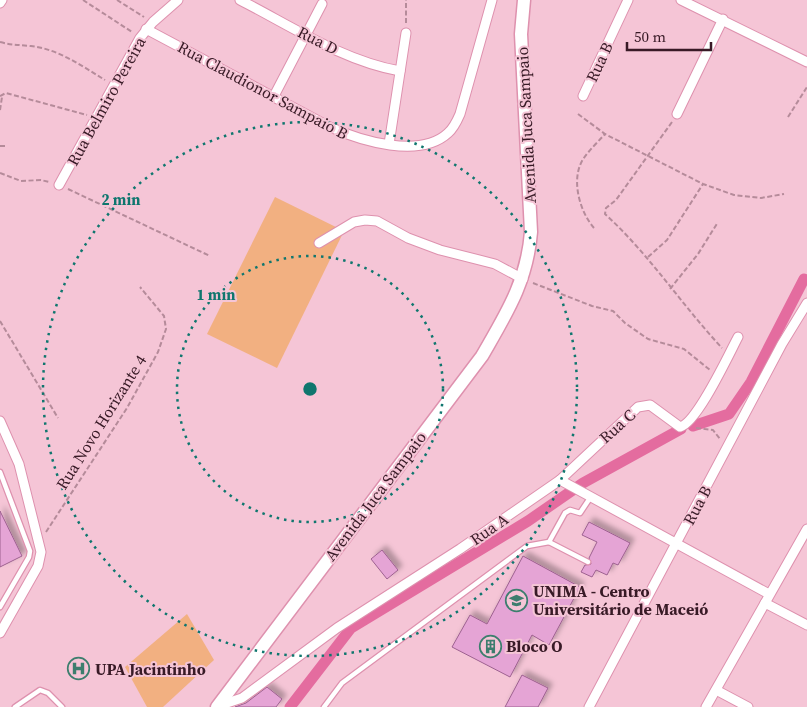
<svg xmlns="http://www.w3.org/2000/svg" width="807" height="707" viewBox="0 0 807 707" font-family="'Source Serif 4',serif">
<defs>
<filter id="shadow"><feDropShadow dx="4.5" dy="-4.5" stdDeviation="2.5" flood-color="#0004"/></filter>
</defs>
<rect width="100%" height="100%" fill="#f5c5d6"/>
<!-- green -->
<g fill="#f2b081">
<polygon points="275,197 344,231 277,368 207,334"/>
<polygon points="187,614 214,660 163,707 147,707 125,667"/>
</g>
<g fill="none" stroke-linecap="round" stroke-linejoin="round">
<!-- canal -->
<g stroke="#e46c9f" stroke-width="11">
<polyline points="693,426 729,414 751,382 804,279"/>
<polyline points="290,707 351,628 528,521 583,483 681,429"/>
</g>
</g>
<!-- building -->
<g fill="#e5a4d5" stroke="#9d6190" filter="url(#shadow)">
<polygon points="0,511 22,556 0,567"/>
<polygon points="589,522 630,543 618,565 613,563 607,575 596,570 592,577 581,572 585,565 591,564 589,558 597,542 582,535"/>
<polygon points="382,550 398,570 387,579 371,559"/>
<polygon points="523,556 580,587 549,645 532,635 510,677 452,647 470,615 487,624"/>
<polygon points="522,675 548,688 538,707 505,707"/>
<polygon points="267,687 282,699 276,707 235,707 246,703"/>
</g>
<g fill="none" stroke-linecap="round" stroke-linejoin="round">
<defs>
<g id="lane">
<polyline points="0,472 30,551 29,557 0,607"/>
<polyline points="549,542 565,513 570,510 580,513 590,498"/>
<polyline points="15,707 40,690 48,693 62,707"/>
<polyline points="324,707 342,683 527,546 549,542 588,562"/>
</g>
<g id="street">
<path d="M 240,0 C 291,26 343,61 400,71"/>
<polyline points="681,0 807,62"/>
<polyline points="0,3 2,0"/>
<path d="M 146,29 L 330,127 C 361,141 420,159 448,133 C 454,128 457,121 460,114 L 492,0"/>
<polyline points="274,96 322,4"/>
<polyline points="583,96 628,0"/>
<polyline points="677,114 723,19"/>
<polyline points="389,144 406,33"/>
<polyline points="59,185 140,38 153,22 178,0"/>
<polyline points="319,243 354,222 365,220 377,221 408,238 440,250 495,264 523,279"/>
<polyline points="0,421 19,464 41,552 38,566 0,633"/>
<polyline points="560,480 769,594"/>
<polyline points="765,603 807,625"/>
<polyline points="716,690 748,707"/>
<path d="M 218,706 L 242,698 L 337,628 L 460,549 L 560,480 L 638,407 L 650,405 L 680,427 C 697,423 729,354 738,337"/>
<polyline points="589,707 782,344 807,303"/>
<polyline points="706,707 807,529"/>
</g>
<path id="secondary" d="M 217,707 L 482,356 C 506,314 527,282 531,232 L 521,34 L 524,0"/>
</defs>
<!-- lane casing -->
<use href="#lane" stroke="#de91ae" stroke-width="7"/>
<!-- street casing -->
<use href="#street" stroke="#de91ae" stroke-width="11"/>
<!-- secondary casing -->
<use href="#secondary" stroke="#de91ae" stroke-width="15"/>
<!-- path -->
<g stroke="#b58b9a" stroke-width="2" stroke-dasharray="5 2.5" stroke-linecap="butt">
<polyline points="83,0 132,32"/>
<polyline points="117,0 144,17"/>
<polyline points="406,23 406,0"/>
<path d="M 0,42 C 11,45 20,45 31,46 C 58,49 82,66 105,80"/>
<polyline points="0,96 6,93 87,115"/>
<polyline points="0,110 2,97"/>
<polyline points="578,114 605,134 703,184 734,195 761,198 784,194"/>
<polyline points="788,117 807,87"/>
<path d="M 672,122 L 616,200 L 606,208 L 605,214 C 649,254 681,304 722,348"/>
<polyline points="0,146 6,146"/>
<polyline points="0,173 21,181 41,180 49,182"/>
<polyline points="68,189 210,256"/>
<path d="M 594,228 C 580,212 571,181 582,161 C 588,151 598,142 605,134"/>
<polyline points="648,257 667,240 703,184"/>
<polyline points="533,283 592,306 613,311 625,323 648,339 684,349 710,370"/>
<polyline points="670,289 698,254 718,222"/>
<polyline points="0,321 58,418"/>
<polyline points="696,428 713,430 720,439"/>
<polyline points="46,532 127,408 158,352 166,329 164,316 140,287"/>
</g>
<!-- lane -->
<use href="#lane" stroke="#fff" stroke-width="4.5"/>
<!-- street -->
<use href="#street" stroke="#fff" stroke-width="9"/>
<!-- secondary -->
<use href="#secondary" stroke="#fff" stroke-width="12"/>
</g>
<!-- distance rings -->
<g fill="none" stroke="#0f766e" stroke-width="2.5" stroke-dasharray="2.5 5">
<circle cx="310" cy="389" r="133"/>
<circle cx="310" cy="389" r="267"/>
</g>
<!-- icons -->
<defs>
<symbol id="university-ring" viewBox="-11 -11 22 22"><circle r="9.5" fill="#f5c5d6" stroke="#3d7e6e" stroke-width="1.5"/><path d="M0-5L7-2L0 1L-7-2ZM-4 1L0 2.5L4 1V4Q0 6-4 4Z" fill="#3d7e6e"/></symbol>
<symbol id="building-ring" viewBox="-11 -11 22 22"><circle r="9.5" fill="#f5c5d6" stroke="#3d7e6e" stroke-width="1.5"/><path d="M-4-6H4V6H1V3H-1V6H-4ZM-2.5-4.3h1.7v1.8h-1.7ZM.8-4.3h1.7v1.8H.8ZM-2.5-1h1.7V.8h-1.7ZM.8-1h1.7V.8H.8Z" fill="#3d7e6e"/></symbol>
<symbol id="hospital-ring" viewBox="-11 -11 22 22"><circle r="9.5" fill="#f5c5d6" stroke="#3d7e6e" stroke-width="1.5"/><path d="M-5-5h3v3.5h4V-5h3V5h-3V1.5h-4V5h-3Z" fill="#3d7e6e"/></symbol>
</defs>
<g fill-rule="evenodd">
<use href="#university-ring" x="504" y="588" width="25" height="25"/>
<use href="#building-ring" x="478" y="634" width="25" height="25"/>
<use href="#hospital-ring" x="66" y="656" width="25" height="25"/>
</g>
<g text-anchor="middle" stroke-width="4" stroke-linejoin="round" paint-order="stroke">
<!-- street labels -->
<g font-size="16" fill="#381a26" stroke="#f5c5d6">
<text transform="translate(318 40) rotate(27)" y="6">Rua D</text>
<text transform="translate(599 62) rotate(-65)" y="6">Rua B</text>
<text transform="translate(263 90) rotate(28)" y="6">Rua Claudionor Sampaio B</text>
<text transform="translate(106 101) rotate(-61)" y="6">Rua Belmiro Pereira</text>
<text transform="translate(526 125) rotate(-93)" y="6">Avenida Juca Sampaio</text>
<text transform="translate(101 422) rotate(-58)" y="6">Rua Novo Horizante 4</text>
<text transform="translate(617 426) rotate(-42)" y="6">Rua C</text>
<text transform="translate(375 496) rotate(-53)" y="6">Avenida Juca Sampaio</text>
<text transform="translate(697 505) rotate(-62)" y="6">Rua B</text>
<text transform="translate(489 529) rotate(-35)" y="6">Rua A</text>
</g>
<!-- poi labels -->
<g font-size="16" font-weight="bold" fill="#381a26" stroke="#f5c5d6" text-anchor="start">
<text x="533" y="597">UNIMA - Centro<tspan x="533" dy="18">Universitário de Maceió</tspan></text>
<text x="506" y="652">Bloco O</text>
<text x="95" y="675">UPA Jacintinho</text>
</g>
</g>
<circle cx="310" cy="389" r="8" fill="#0f766e" stroke="#f5c5d6" stroke-width="2.5"/>
<g font-size="15" text-anchor="middle" font-weight="bold" fill="#0f766e" stroke="#f5c5d6" stroke-width="4" stroke-linejoin="round" paint-order="stroke">
<text x="121" y="205">2 min</text>
<text x="216" y="300">1 min</text>
</g>
<!-- scale -->
<path d="M627 42v8h84v-8" fill="none" stroke="#381a26" stroke-width="2.5"/>
<text x="634" y="42" font-size="15" fill="#381a26" stroke="#f5c5d6" stroke-width="4" paint-order="stroke">50 m</text>
</svg>
